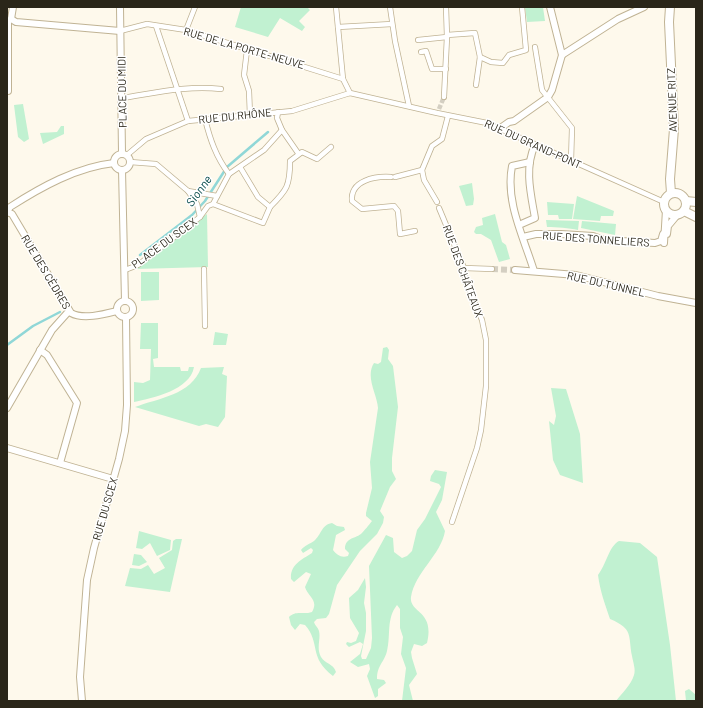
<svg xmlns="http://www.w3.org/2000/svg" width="703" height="708" viewBox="0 0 703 708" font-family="Barlow,sans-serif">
<rect width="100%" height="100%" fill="#fef9ec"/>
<!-- green -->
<g fill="#c1f1d1">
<polygon points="241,7 307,7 310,10 299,21 305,27 302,31 280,18 268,37 235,27"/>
<polygon points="525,7 543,7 545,21 527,22"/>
<polygon points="23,104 29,139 24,142 18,137 14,105"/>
<polygon points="61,126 64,126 64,134 43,144 40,133 57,132"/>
<polygon points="472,183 474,199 473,205 466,206 459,186"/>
<polygon points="577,196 614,211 613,216 601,216 600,221 573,219"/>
<polygon points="547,202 574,204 572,219 559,219 558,215 548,215"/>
<polygon points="207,214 208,267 136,269"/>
<polygon points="495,214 502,242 506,245 510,259 499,262 491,240 481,234 476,234 474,232 476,227 483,225 482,218"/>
<path d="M 546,220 L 579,221 L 578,230 C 569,228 557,227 547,227 Z"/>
<polygon points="582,221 616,224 615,235 581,228"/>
<polygon points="141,272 159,272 159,300 141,301"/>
<path d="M 141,323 L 158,323 L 158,358 L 153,359 L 154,367 L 180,367 L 181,371 L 188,371 L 189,367 L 194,367 C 190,390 153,398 134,402 L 134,382 L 143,383 L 150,380 L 151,349 L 140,349 Z"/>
<polygon points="215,332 228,334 226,345 213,345"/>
<path d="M 387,347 L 389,350 L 388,359 L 393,366 L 398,407 L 392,458 L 392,471 L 396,479 L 390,487 L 380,511 L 384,517 L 383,523 L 377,534 L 360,551 L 337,585 L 329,614 L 326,618 L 317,619 L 314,622 C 315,626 318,627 319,631 C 321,639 316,648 321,657 C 325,664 333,663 336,672 L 333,676 C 308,657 321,643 305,625 L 300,624 L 295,630 L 291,625 L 289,617 C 296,610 303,615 312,612 C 319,600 308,597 305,587 L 311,574 L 306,572 L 294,582 L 291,579 C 290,565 301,560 312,553 L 313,550 L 311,548 L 303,553 L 301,550 C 305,545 310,544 314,541 C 322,534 321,525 332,523 L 337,526 L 344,527 L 345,530 L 336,535 L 333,550 C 337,555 341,558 348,556 L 349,553 L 345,549 C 345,538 354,539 361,534 C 364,531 369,525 372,521 L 366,516 L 366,513 L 372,488 L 370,462 L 378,408 C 377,394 365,377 374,363 L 378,364 L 381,362 L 383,348 Z"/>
<path d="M 224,367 L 222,374 L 227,376 L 225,417 L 218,427 L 206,424 L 199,426 L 135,407 C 159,398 191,395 201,368 Z"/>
<polygon points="551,388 566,389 580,434 583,483 560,475 553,460 549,421 554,425 556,416"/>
<path d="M 435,470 L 447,472 L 442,500 L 436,512 L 445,531 C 441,555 415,572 411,597 C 409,613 435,610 427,643 L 422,646 L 414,644 L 411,652 L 412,658 L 417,674 L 409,685 L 413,701 L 402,701 L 406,668 L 401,654 L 403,637 L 400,628 L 400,609 L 397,605 C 386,619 391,635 387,651 C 384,663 377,665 377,679 L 384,680 L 386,683 L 378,689 L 378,696 L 375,698 L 367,676 L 370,669 L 369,664 L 358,667 L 350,662 L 360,654 L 363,644 L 360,642 L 349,647 L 346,644 L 347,642 L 351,643 L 356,641 L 359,633 L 350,618 L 349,598 L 358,590 L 365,578 L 366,587 L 364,603 L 366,613 L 366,631 L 361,656 L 362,659 L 366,659 L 371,648 L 372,638 L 369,566 L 386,535 L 393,538 L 394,552 L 402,558 L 407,556 L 412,551 L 417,530 L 425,519 L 441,487 L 439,484 L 430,481 L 431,476 Z"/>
<polygon points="139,531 171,540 170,550 157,556 150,543 142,549 136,548"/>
<polygon points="176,539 182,539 170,592 125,586 130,568 141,569 148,565 154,574 165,568 159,558 172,550 173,541"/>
<path d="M 619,541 L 640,543 L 657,557 L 670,645 L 676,701 L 616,701 C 622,693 631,685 634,675 C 636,670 633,662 632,656 C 628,636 634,629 610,619 C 605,604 600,591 598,575 C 606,565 609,546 619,541 Z"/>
<polygon points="134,554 141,555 147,562 139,566 132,565"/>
<polygon points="689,689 696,695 696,701 686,701 685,691"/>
</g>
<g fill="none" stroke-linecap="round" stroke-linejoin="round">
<!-- stream -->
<g stroke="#90d7d7" stroke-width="2.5">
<polyline points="140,255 192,215 205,201 227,167 268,132"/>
<polyline points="7,345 33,326 60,312"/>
</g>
<!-- pedestrian-tunnel -->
<polyline stroke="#d4cfc2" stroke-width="4.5" stroke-dasharray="4.5 2" stroke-linecap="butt" points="439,109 444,97"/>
<!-- minor-tunnel -->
<polyline stroke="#d4cfc2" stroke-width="6" stroke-dasharray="6 3" stroke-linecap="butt" points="492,269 515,270"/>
<defs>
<g id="pedestrian">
<polyline points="336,7 343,79 350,93"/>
<polyline points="390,7 395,41 409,106"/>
<polyline points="156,26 188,121"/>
<polyline points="338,27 392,24"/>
<polyline points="186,30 195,7"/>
<polyline points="120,31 147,24 186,30 343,79"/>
<polyline points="447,35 475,33 480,57 476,85"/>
<polyline points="418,40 447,37"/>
<polyline points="535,47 542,90 572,128 571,161"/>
<polyline points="247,50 244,75 249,91 250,115"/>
<polyline points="421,52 426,51 432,69 446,69"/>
<polyline points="480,57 491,62 503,63 509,55 526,50 522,7"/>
<polyline points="444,97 447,37 446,7"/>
<path d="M 122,98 C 155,93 188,85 221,89"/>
<polyline points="278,112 277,118 282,130"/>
<path d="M 205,119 C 210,139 216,157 229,174"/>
<polyline points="127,155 146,139 188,121 292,111 350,93 437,113 487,123 664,202"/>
<polyline points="130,162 156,164 188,191 197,204 200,217"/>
<path d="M 240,167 L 258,197 L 270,207 C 287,190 290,186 290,161 L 302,152 L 317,159 L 331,147"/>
<path d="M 391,177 C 376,176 350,180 352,201 L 362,209 L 394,206 L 398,211 L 400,234 L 415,231"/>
<polyline points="395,177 422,170"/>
<polyline points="188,191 217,196"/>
<polyline points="437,202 424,180 422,170 432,146 442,139 448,116"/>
<polyline points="213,204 263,223 270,207"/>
<polyline points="439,208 464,268 466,282 482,320 486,340 486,386 481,430 477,448 452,522"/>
<polyline points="464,268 492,269"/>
<polyline points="204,269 205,326"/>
<polyline points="125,270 138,265 200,217 208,206 213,204 229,174 264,150 282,130 298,153"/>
</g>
<g id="minor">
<polyline points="120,7 122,153"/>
<polyline points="550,7 562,55"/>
<polyline points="11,19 16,22 120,31"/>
<polyline points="11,19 13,7"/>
<polyline points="8,91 8,21"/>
<polyline points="499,129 509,122 514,121 548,97 552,90 562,55 618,19 644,7"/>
<circle cx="122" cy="162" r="8"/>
<path d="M 530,162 L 512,166 C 505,202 524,238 534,271"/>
<polyline points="122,170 125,301"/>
<path d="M 7,212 L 12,214 L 71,313 C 83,320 105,314 117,311"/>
<path d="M 7,212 L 10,207 C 41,187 77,167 114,163"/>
<path d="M 519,225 L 535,218 C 531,195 524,168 535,145"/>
<polyline points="667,234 668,226 678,214"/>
<polyline points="523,237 536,234 561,234 593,236 604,240 655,243 661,241 663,234"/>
<polyline points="664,243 666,210"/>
<polyline points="515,270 576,275 658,296 696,303"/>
<circle cx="125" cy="309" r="8"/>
<polyline points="40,350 47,355 77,403 60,463"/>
<polyline points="7,408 52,330 69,311"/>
<polyline points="7,448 113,479"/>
<polyline points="82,701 80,677 87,580 94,548 119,459 125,431 127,405 126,317"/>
</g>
<g id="tertiary">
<polyline points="670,7 669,22 674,129 670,179 671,193"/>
<circle cx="675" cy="204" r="11"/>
<polyline points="686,201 696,202"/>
<polyline points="684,211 696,217"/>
</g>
</defs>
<!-- pedestrian casing -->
<use href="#pedestrian" stroke="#c0b394" stroke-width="6"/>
<!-- minor casing -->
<use href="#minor" stroke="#c0b394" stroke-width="8"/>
<!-- tertiary casing -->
<use href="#tertiary" stroke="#c0b394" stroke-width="10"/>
<!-- pedestrian -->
<use href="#pedestrian" stroke="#fff" stroke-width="4.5"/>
<!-- minor -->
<use href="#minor" stroke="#fff" stroke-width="6"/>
<!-- tertiary -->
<use href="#tertiary" stroke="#fff" stroke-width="8"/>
</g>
<g text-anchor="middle" stroke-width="3" stroke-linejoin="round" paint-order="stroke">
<!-- street labels -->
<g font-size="11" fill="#2a2619" stroke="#fff">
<text transform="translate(244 48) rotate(16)" y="4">RUE DE LA PORTE-NEUVE</text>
<text transform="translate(122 92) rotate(-91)" y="4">PLACE DU MIDI</text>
<text transform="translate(672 100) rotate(-92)" y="4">AVENUE RITZ</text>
<text transform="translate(235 116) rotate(-6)" y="4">RUE DU RHÔNE</text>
<text transform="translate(533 144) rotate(24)" y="4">RUE DU GRAND-PONT</text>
<text transform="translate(596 239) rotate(4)" y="4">RUE DES TONNELIERS</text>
<text transform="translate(164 243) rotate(-36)" y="4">PLACE DU SCEX</text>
<text transform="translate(463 271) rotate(70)" y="4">RUE DES CHÂTEAUX</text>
<text transform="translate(46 272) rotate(59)" y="4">RUE DES CÈDRES</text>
<text transform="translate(606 284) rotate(13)" y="4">RUE DU TUNNEL</text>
<text transform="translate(105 509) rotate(-74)" y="4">RUE DU SCEX</text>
</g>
<!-- water labels -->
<g font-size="12" font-style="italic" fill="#004646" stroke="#fff">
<text transform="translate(199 191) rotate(-54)" y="4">Sionne</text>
</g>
</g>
<!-- border -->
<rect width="703" height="708" fill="none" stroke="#2a2619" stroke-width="16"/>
</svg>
